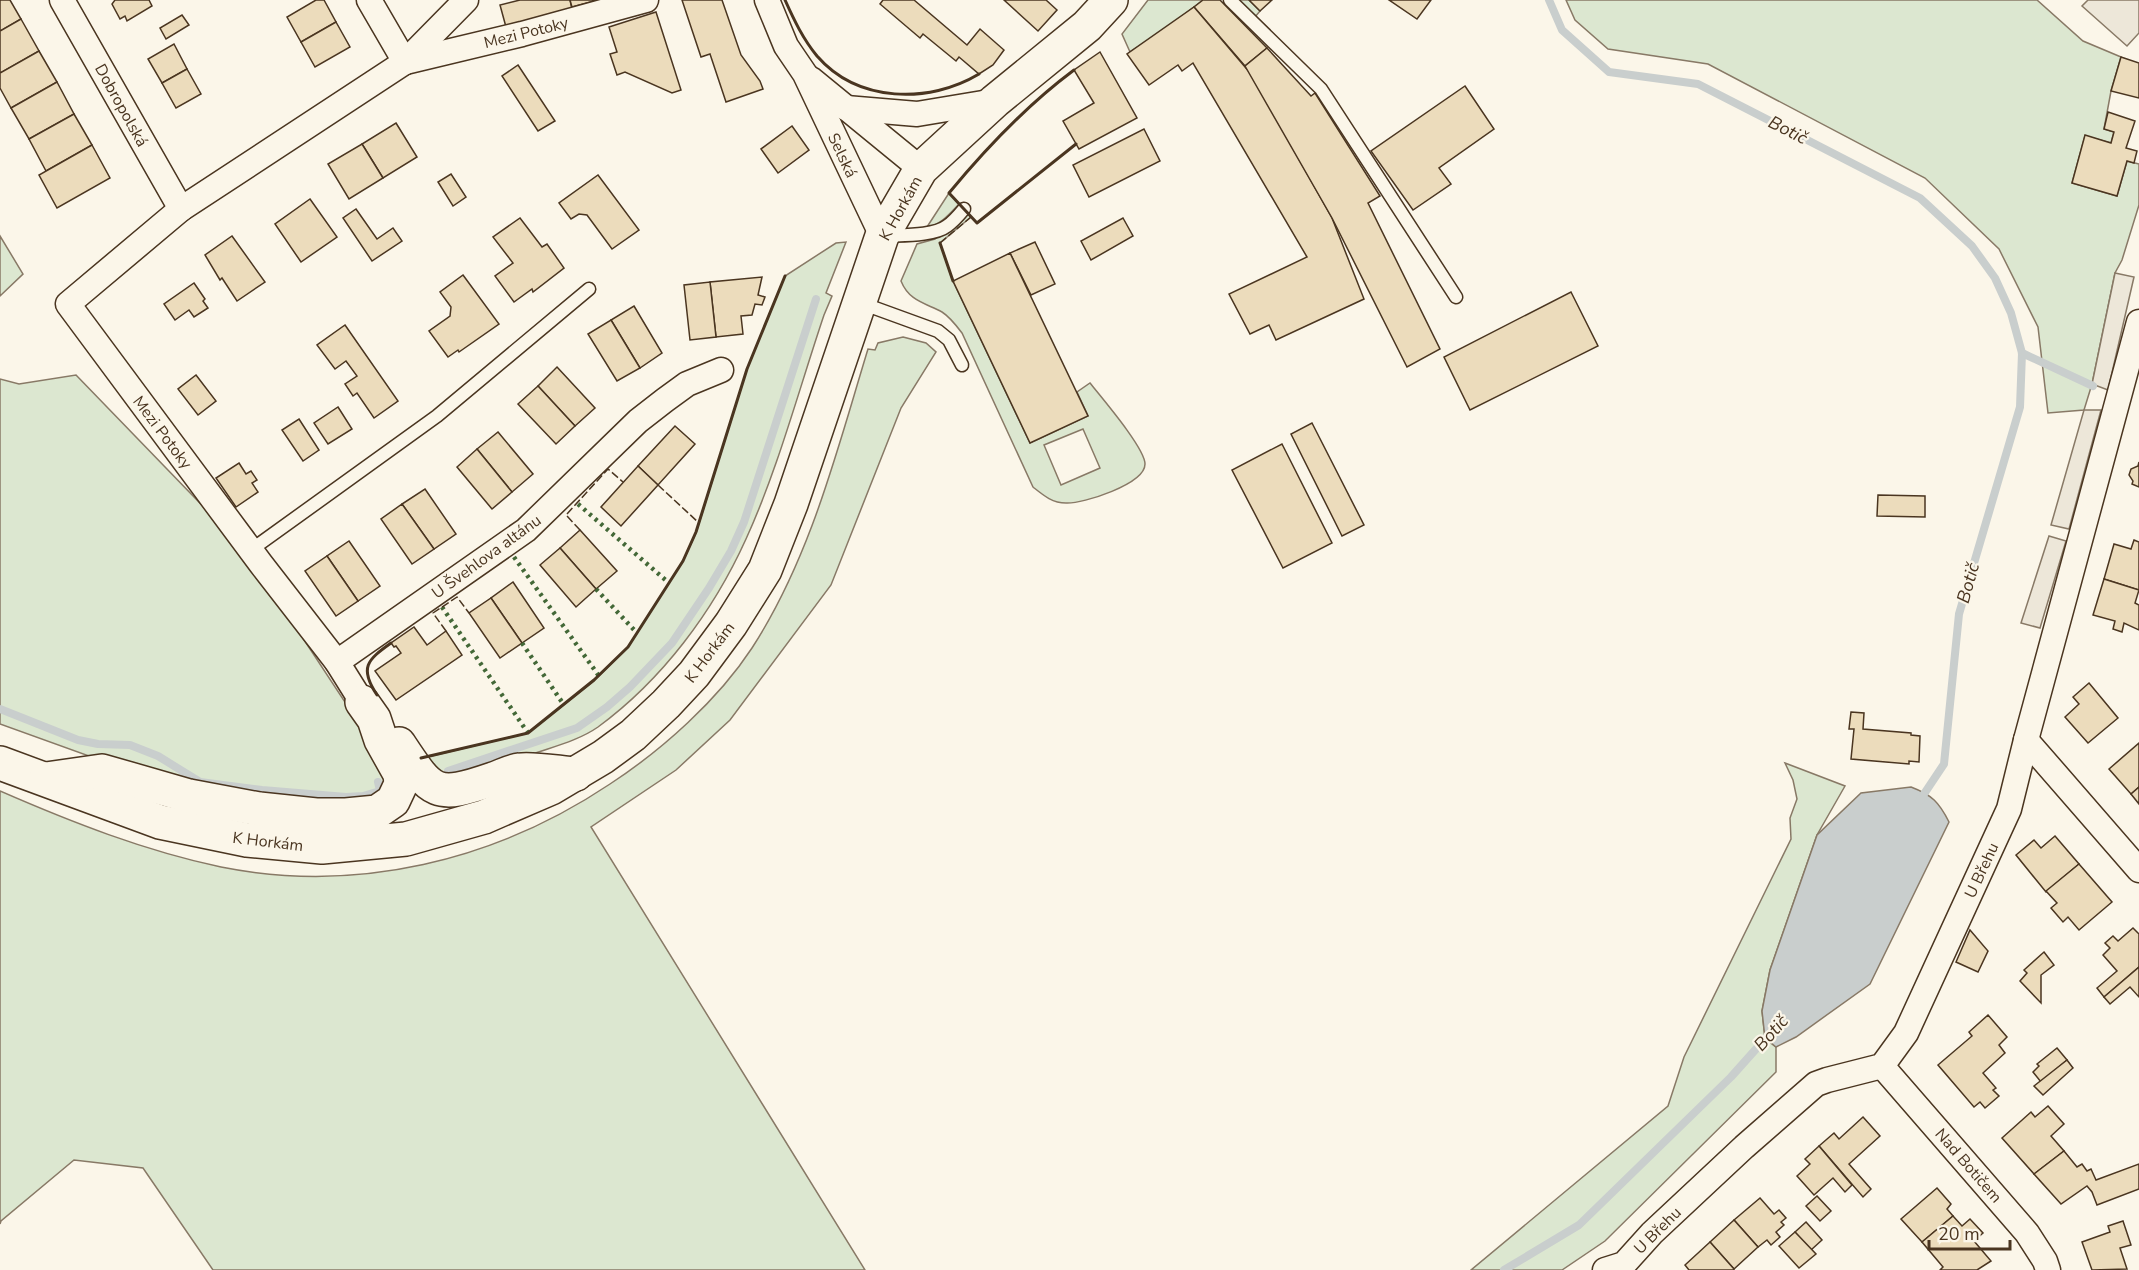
<svg xmlns="http://www.w3.org/2000/svg" width="2139" height="1270" viewBox="0 0 2139 1270" font-family="'Nunito Sans',sans-serif">
<rect width="100%" height="100%" fill="#fbf6e9"/>
<!-- green -->
<g fill="#dce7d0" stroke="#887966" stroke-width="1.5" fill-rule="evenodd">
<polygon points="1148,0 1203,0 1160,33 1130,52 1122,34"/>
<polygon points="1238,0 1249,0 1260,11 1255,17"/>
<polygon points="1566,0 2037,0 2083,41 2121,57 2111,91 2104,129 2114,132 2111,143 2085,136 2072,183 2117,196 2127,161 2139,164 2139,205 2122,260 2115,273 2092,384 2084,410 2048,413 2038,327 1999,249 1925,178 1708,64 1608,49 1575,20"/>
<path d="M 949,193 L 959,204 C 950,213 940,226 927,227 Z"/>
<path d="M 968,214 L 971,217 L 940,243 L 953,281 L 1030,443 L 1088,416 L 1077,392 L 1090,383 C 1101,397 1145,448 1145,464 C 1145,484 1083,504 1066,503 C 1052,503 1043,495 1033,487 L 962,333 C 956,325 950,317 942,312 C 925,303 909,301 901,281 L 917,244 L 935,239 ZM 1083,429 L 1100,468 L 1061,485 L 1044,445 Z"/>
<polygon points="0,236 23,274 0,296"/>
<path d="M 846,242 L 826,293 L 832,296 L 824,315 C 799,389 778,469 746,539 C 713,612 662,680 598,727 C 578,741 552,747 530,755 C 506,764 482,775 458,782 L 419,759 L 528,733 L 594,681 L 628,647 L 683,561 L 696,533 L 747,369 L 785,276 L 836,243 Z"/>
<path d="M 903,337 L 926,343 L 936,352 L 901,408 L 831,585 L 730,720 L 676,770 L 591,827 L 865,1270 L 213,1270 L 143,1168 L 74,1160 L 1,1221 L 0,1224 L 0,791 C 71,822 145,851 221,867 C 357,894 495,861 610,784 C 662,750 718,700 752,648 C 811,557 837,450 868,349 L 875,350 L 878,343 Z"/>
<polygon points="76,375 226,530 264,579 391,772 372,806 164,783 0,724 0,379 19,384"/>
<polygon points="1785,763 1845,786 1817,835 1770,970 1762,1011 1765,1038 1776,1047 1776,1072 1605,1241 1562,1270 1471,1270 1668,1106 1684,1057 1791,839 1790,818 1797,799 1793,780"/>
</g>
<!-- parking -->
<g fill="#ede7d9" stroke="#887966" stroke-width="1.5">
<polygon points="2088,0 2139,0 2139,33 2127,46 2082,6"/>
<polygon points="2115,273 2134,277 2108,390 2092,384"/>
<polygon points="2084,410 2101,410 2069,529 2051,525"/>
<polygon points="2049,536 2066,541 2040,628 2021,623"/>
</g>
<!-- water -->
<path fill="#c9cecd" stroke="#887966" stroke-width="1.5" d="M 1911,787 C 1932,795 1939,802 1949,822 L 1870,984 L 1796,1037 L 1776,1047 L 1765,1038 L 1762,1011 L 1770,970 L 1817,835 L 1861,793 Z"/>
<g fill="none" stroke-linecap="round" stroke-linejoin="round">
<!-- stream -->
<g stroke="#c9cecd" stroke-width="8">
<polyline points="1549,0 1562,30 1609,72 1698,84 1920,198 1972,246 1995,278 2011,313 2022,353 2020,407 1959,614 1944,764 1920,800"/>
<polyline points="2022,353 2093,386"/>
<polyline points="0,709 78,740 98,744 130,745 158,756 200,782 262,790 346,797 363,796 380,791 378,782"/>
<polyline points="448,771 577,728 607,707 630,687 672,643 709,588 731,551 744,522 816,299"/>
<polyline points="1504,1270 1579,1225 1731,1077 1773,1030"/>
</g>
</g>
<!-- building -->
<g fill="#ecdcbc" stroke="#4a3520" stroke-width="1.5">
<polygon points="0,0 10,0 21,19 0,31"/>
<polygon points="115,0 149,0 152,6 127,21 125,16 120,19 112,4"/>
<polygon points="316,0 324,0 336,22 301,42 287,17"/>
<polygon points="520,0 570,0 572,9 506,27 500,5"/>
<polygon points="570,0 598,0 572,7"/>
<polygon points="682,0 722,0 741,55 760,81 763,89 726,102 710,54 701,57"/>
<polygon points="883,0 914,0 967,45 980,29 1004,50 993,65 979,74 959,57 956,61 923,34 920,38 880,4"/>
<polygon points="1004,0 1046,0 1057,10 1038,31"/>
<polygon points="1203,0 1220,0 1267,48 1245,66 1194,7"/>
<polygon points="1249,0 1272,0 1260,11"/>
<polygon points="1389,0 1431,0 1417,19"/>
<polygon points="1194,7 1251,74 1332,218 1364,299 1276,340 1269,325 1250,334 1229,294 1307,257 1193,63 1182,71 1178,65 1149,85 1127,54"/>
<polygon points="656,12 681,90 672,93 625,72 617,75 610,54 617,52 609,27"/>
<polygon points="182,15 189,25 166,39 160,28"/>
<polygon points="21,19 39,51 0,73 0,31"/>
<polygon points="336,22 350,47 315,67 301,42"/>
<polygon points="174,44 187,69 162,83 148,59"/>
<polygon points="1267,48 1311,96 1315,93 1380,196 1368,203 1440,349 1407,367 1332,218 1245,66"/>
<polygon points="39,51 57,82 11,108 0,88 0,73"/>
<polygon points="1100,52 1137,118 1079,149 1063,121 1094,103 1074,70"/>
<polygon points="2121,57 2139,63 2139,98 2111,91"/>
<polygon points="518,65 555,121 538,131 502,76"/>
<polygon points="187,69 201,94 176,108 162,83"/>
<polygon points="57,82 74,114 29,139 11,108"/>
<polygon points="1465,86 1494,129 1439,168 1451,184 1413,210 1371,151"/>
<polygon points="2108,112 2135,121 2126,148 2137,151 2134,163 2127,161 2117,196 2072,183 2085,135 2111,143 2114,132 2104,129"/>
<polygon points="74,114 92,145 46,171 29,139"/>
<polygon points="396,123 417,157 383,178 362,144"/>
<polygon points="792,126 809,150 778,173 761,149"/>
<polygon points="1144,129 1160,161 1089,197 1073,165"/>
<polygon points="362,144 383,178 349,199 328,164"/>
<polygon points="92,145 110,178 57,208 39,175"/>
<polygon points="451,174 466,197 453,206 438,182"/>
<polygon points="598,175 639,230 612,249 587,215 579,214 571,219 559,203"/>
<polygon points="310,199 337,237 301,262 275,224"/>
<polygon points="356,209 377,239 393,228 402,241 372,261 343,218"/>
<polygon points="520,218 542,247 547,244 564,268 533,292 532,289 514,302 495,276 513,263 493,237"/>
<polygon points="1123,218 1133,236 1091,260 1081,241"/>
<polygon points="232,236 265,282 237,301 222,278 220,280 205,255"/>
<polygon points="1035,242 1055,284 1031,295 1010,253"/>
<polygon points="1010,253 1088,416 1030,443 953,281"/>
<polygon points="463,275 499,324 459,352 458,350 448,357 429,331 450,316 451,307 440,292"/>
<polygon points="762,277 758,295 765,297 762,305 755,304 752,315 741,316 743,334 716,337 710,282"/>
<polygon points="710,282 716,337 690,340 684,285"/>
<polygon points="194,283 205,299 203,301 208,308 194,317 189,310 175,320 164,304"/>
<polygon points="1571,292 1598,346 1470,410 1444,357"/>
<polygon points="634,306 662,353 640,368 611,320"/>
<polygon points="611,320 640,368 617,381 588,334"/>
<polygon points="345,325 398,401 374,418 357,393 353,396 345,384 357,376 346,361 335,369 317,345"/>
<polygon points="557,367 595,408 575,426 538,386"/>
<polygon points="196,375 216,401 198,415 178,389"/>
<polygon points="538,386 575,426 556,444 518,404"/>
<polygon points="338,407 352,429 328,444 314,423"/>
<polygon points="299,419 319,450 303,461 282,430"/>
<polygon points="1312,423 1364,525 1342,536 1291,434"/>
<polygon points="675,426 695,444 658,485 638,466"/>
<polygon points="498,432 533,474 512,492 477,449"/>
<polygon points="1282,444 1332,543 1283,568 1232,470"/>
<polygon points="477,449 512,492 492,509 457,467"/>
<polygon points="2139,462 2139,487 2132,484 2133,481 2129,475 2131,469 2138,466"/>
<polygon points="239,463 246,474 251,471 257,480 252,483 258,492 236,507 216,478"/>
<polygon points="638,466 658,485 621,526 601,507"/>
<polygon points="425,489 456,534 434,549 402,504"/>
<polygon points="1878,495 1925,496 1925,517 1877,516"/>
<polygon points="402,504 434,549 412,564 381,519"/>
<polygon points="580,530 617,571 596,589 560,548"/>
<polygon points="2134,540 2139,542 2139,590 2104,579 2114,544 2131,549"/>
<polygon points="349,541 380,586 358,601 327,556"/>
<polygon points="560,548 596,589 576,607 540,565"/>
<polygon points="327,556 358,601 336,616 305,571"/>
<polygon points="2104,579 2139,590 2135,603 2139,605 2139,630 2124,623 2122,632 2113,629 2115,621 2093,615"/>
<polygon points="513,582 544,628 522,643 491,598"/>
<polygon points="491,598 522,643 500,658 469,613"/>
<polygon points="414,627 427,645 446,631 462,655 396,700 375,671 401,653 396,646 394,647 391,643"/>
<polygon points="2089,683 2118,718 2088,743 2065,717 2079,704 2073,697"/>
<polygon points="1851,712 1864,713 1863,729 1911,733 1911,735 1920,736 1919,762 1909,761 1909,764 1851,759 1854,729 1849,729"/>
<polygon points="2139,743 2139,787 2131,794 2109,769"/>
<polygon points="2139,787 2139,804 2131,794"/>
<polygon points="2055,836 2079,864 2046,892 2016,855 2034,840 2041,848"/>
<polygon points="2079,864 2112,902 2079,930 2068,917 2063,922 2051,908 2057,903 2046,891"/>
<polygon points="2133,928 2139,934 2139,967 2104,997 2097,988 2117,971 2103,955 2110,948 2105,943 2113,936 2118,941"/>
<polygon points="1970,930 1988,951 1978,972 1956,962"/>
<polygon points="2044,952 2054,965 2041,975 2041,1003 2020,981 2027,973 2024,970"/>
<polygon points="2139,967 2139,997 2130,987 2110,1004 2104,997"/>
<polygon points="1988,1015 2007,1037 1999,1045 2005,1053 1983,1073 1996,1088 1993,1090 1999,1096 1985,1108 1980,1102 1974,1107 1938,1065 1972,1036 1969,1032"/>
<polygon points="2057,1048 2067,1060 2041,1082 2033,1072 2039,1066 2037,1064"/>
<polygon points="2067,1060 2073,1068 2043,1095 2034,1086"/>
<polygon points="2048,1106 2064,1124 2051,1136 2064,1151 2034,1174 2002,1138 2031,1112 2035,1117"/>
<polygon points="1863,1117 1880,1136 1849,1164 1871,1189 1863,1197 1819,1146 1834,1133 1839,1139"/>
<polygon points="1819,1146 1852,1185 1845,1192 1833,1178 1814,1195 1797,1176 1810,1164 1805,1159"/>
<polygon points="2064,1151 2077,1167 2082,1164 2087,1171 2091,1169 2096,1180 2139,1164 2139,1189 2097,1205 2092,1192 2087,1186 2061,1204 2034,1174"/>
<polygon points="1937,1188 1951,1204 1947,1209 1953,1216 1922,1242 1901,1219"/>
<polygon points="1817,1196 1831,1211 1820,1221 1806,1206"/>
<polygon points="1760,1198 1774,1214 1779,1210 1786,1218 1781,1222 1784,1225 1776,1232 1780,1237 1771,1245 1767,1240 1758,1247 1734,1220"/>
<polygon points="1953,1216 1962,1226 1970,1219 1983,1233 1974,1241 1991,1261 1977,1270 1940,1270 1943,1267 1922,1242"/>
<polygon points="1734,1220 1758,1247 1734,1269 1710,1242"/>
<polygon points="2123,1221 2131,1245 2120,1248 2127,1269 2092,1270 2082,1242 2110,1232 2108,1226"/>
<polygon points="1806,1222 1822,1240 1811,1250 1795,1232"/>
<polygon points="1795,1232 1816,1254 1799,1268 1779,1246"/>
<polygon points="1710,1242 1734,1269 1733,1270 1689,1270 1685,1265"/>
</g>
<g fill="none" stroke-linecap="round" stroke-linejoin="round">
<defs>
<g id="lane">
<polyline points="1230,0 1321,89 1456,297"/>
<path d="M 886,236 C 902,235 934,236 947,226 C 953,222 959,215 964,209"/>
<polyline points="861,303 938,331 949,340 962,365"/>
<polyline points="251,550 437,416 589,289"/>
</g>
<g id="street">
<polyline points="62,0 181,209"/>
<polyline points="369,0 405,62"/>
<polyline points="767,0 786,46 805,74 882,236"/>
<polyline points="405,62 522,34 646,0"/>
<polyline points="811,79 921,169"/>
<polyline points="846,108 917,114 995,101"/>
<polyline points="337,662 526,530 638,421 665,400 687,384 721,370"/>
<polyline points="362,702 337,662 261,564 68,304 181,209 405,62 466,0"/>
<polyline points="2026,740 2139,870"/>
<polyline points="1882,1066 2027,1233 2045,1261 2048,1270"/>
<polyline points="1605,1270 1624,1264 1652,1233 1744,1147 1816,1084 1827,1080 1882,1066 1906,1033 2009,809 2026,740 2139,322"/>
</g>
<g id="secondary">
<path d="M 399,744 C 432,794 435,799 493,779 C 502,776 511,771 520,770 C 533,768 561,773 576,774"/>
<polyline points="0,763 160,822 247,840 322,847 406,839 484,817 551,788 603,757 633,735 666,704 694,674 731,624 765,570 791,504 882,236 921,169 995,101 1087,26 1111,0"/>
<polyline points="46,779 102,771 189,796 259,809 316,815 346,815 377,812 393,801 401,784 400,774 381,740 374,719 362,702"/>
</g>
</defs>
<!-- lane casing -->
<use href="#lane" stroke="#4a3520" stroke-width="15"/>
<!-- street casing -->
<use href="#street" stroke="#4a3520" stroke-width="27"/>
<!-- secondary casing -->
<use href="#secondary" stroke="#4a3520" stroke-width="36"/>
<!-- lane -->
<use href="#lane" stroke="#fbf6e9" stroke-width="12"/>
<!-- street -->
<use href="#street" stroke="#fbf6e9" stroke-width="24"/>
<!-- secondary -->
<use href="#secondary" stroke="#fbf6e9" stroke-width="33"/>
<!-- hedge -->
<g stroke="#436837" stroke-width="4.5" stroke-dasharray="3 4.5" stroke-linecap="butt">
<polyline points="578,504 669,583"/>
<polyline points="514,557 599,676"/>
<polyline points="596,589 637,633"/>
<polyline points="442,607 528,733"/>
<polyline points="522,643 564,705"/>
</g>
<!-- fence -->
<g stroke="#4a3520" stroke-width="1.5" stroke-dasharray="8 3" stroke-linecap="butt">
<polyline points="940,243 971,217"/>
<polyline points="658,485 699,523"/>
<polyline points="580,530 566,515 608,469 623,482"/>
<polyline points="446,631 433,613 457,597 469,613"/>
</g>
<!-- wall -->
<g stroke="#4a3520" stroke-width="3">
<path d="M 785,0 C 794,20 803,39 817,56 C 858,103 929,104 979,74"/>
<path d="M 1074,70 C 1027,105 987,147 949,193 L 977,223 L 1076,144"/>
<polyline points="940,243 953,281"/>
<path d="M 377,695 C 359,668 367,660 391,643"/>
<polyline points="421,758 528,733 594,680 628,647 683,561 696,532 747,369 785,276"/>
</g>
</g>
<g text-anchor="middle" stroke-width="4.5" stroke-linejoin="round" paint-order="stroke">
<!-- street labels -->
<g font-size="16" fill="#4a3520" stroke="#fbf6e9">
<text transform="translate(526 32) rotate(-14)" y="6">Mezi Potoky</text>
<text transform="translate(122 105) rotate(61)" y="6">Dobropolská</text>
<text transform="translate(843 155) rotate(65)" y="6">Selská</text>
<text transform="translate(900 208) rotate(-61)" y="6">K Horkám</text>
<text transform="translate(163 432) rotate(53)" y="6">Mezi Potoky</text>
<text transform="translate(486 556) rotate(-36)" y="6">U Švehlova altánu</text>
<text transform="translate(709 652) rotate(-53)" y="6">K Horkám</text>
<text transform="translate(268 841) rotate(7)" y="6">K Horkám</text>
<text transform="translate(1981 870) rotate(-65)" y="6">U Břehu</text>
<text transform="translate(1969 1165) rotate(49)" y="6">Nad Botičem</text>
<text transform="translate(1657 1230) rotate(-45)" y="6">U Břehu</text>
</g>
<!-- water labels -->
<g font-size="18" font-style="italic" fill="#4a3520" stroke="#fbf6e9">
<text transform="translate(1788 130) rotate(27)" y="6">Botič</text>
<text transform="translate(1968 583) rotate(-74)" y="6">Botič</text>
<text transform="translate(1771 1033) rotate(-48)" y="6">Botič</text>
</g>
</g>
<!-- scale -->
<path d="M1929 1240v9h81v-9" fill="none" stroke="#4a3520" stroke-width="3"/>
<text x="1938" y="1240" font-size="18" fill="#4a3520" stroke="#fbf6e9" stroke-width="4.5" paint-order="stroke">20 m</text>
</svg>
